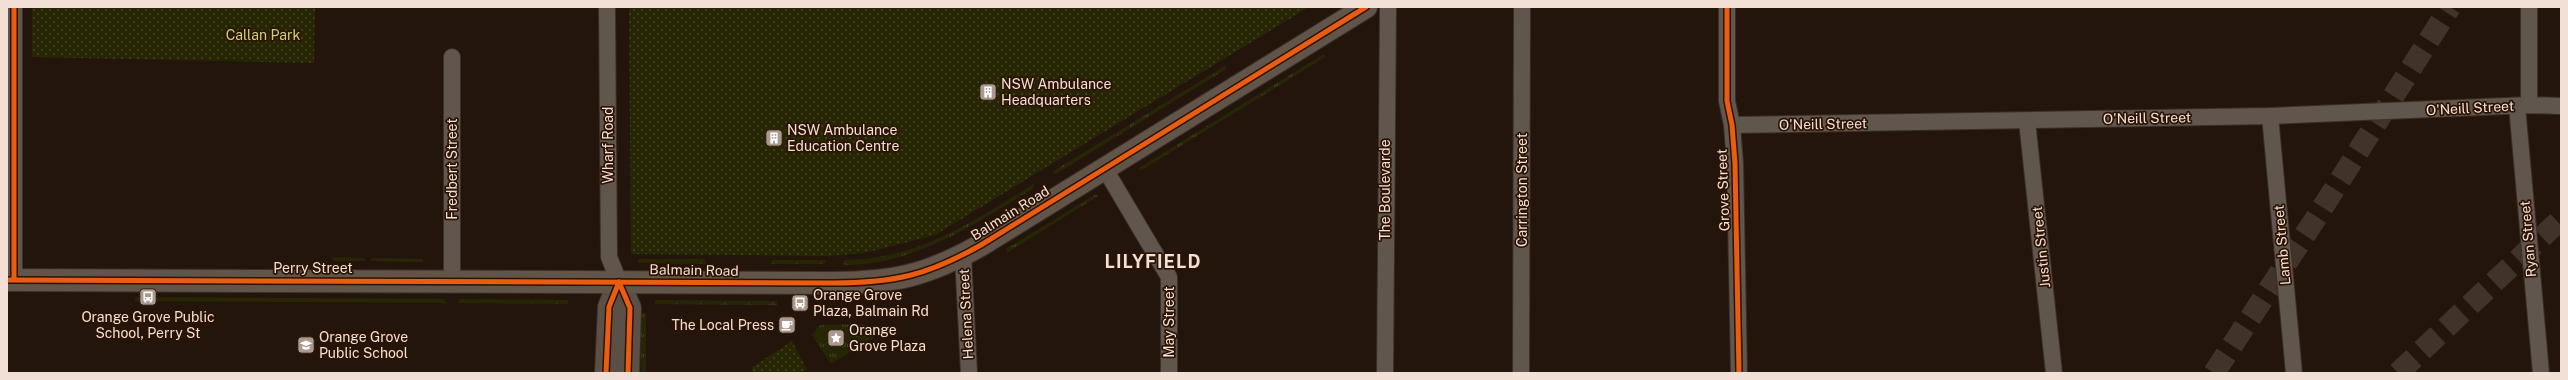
<svg xmlns="http://www.w3.org/2000/svg" width="2568" height="380" viewBox="0 0 2568 380" font-family="'Public Sans',sans-serif">
<defs>
<pattern id="grass-tufts" width="24" height="20" patternUnits="userSpaceOnUse"><rect width="24" height="20" fill="#262605"/><path d="M3 7l-1-3M5 7V3M7 7l1-3M15 17l-1-3M17 17v-4M19 17l1-3" fill="none" stroke="#464529"/></pattern>
<pattern id="park-dots" width="8" height="8" patternUnits="userSpaceOnUse"><rect width="8" height="8" fill="#262605"/><path d="M2 2h.1M6 6h.1" fill="none" stroke="#464529" stroke-width="1.8" stroke-linecap="round"/></pattern>
</defs>
<rect width="100%" height="100%" fill="#23150c"/>
<!-- grass -->
<g fill="url(#grass-tufts)">
<polygon points="1324,54 1325,57 1140,171 1139,168"/>
<polygon points="1225,66 1226,69 1056,174 1052,172"/>
<path d="M 1034,184 L 1034,188 C 975,224 916,265 844,265 L 844,260 C 917,260 974,221 1034,184 Z"/>
<polygon points="1096,194 1098,196 1007,253 1006,249"/>
<polygon points="331,257 365,258 365,261 334,261"/>
<polygon points="371,258 423,259 423,262 371,261"/>
<polygon points="638,259 705,259 706,264 638,263"/>
<polygon points="772,260 826,260 824,264 772,264"/>
<polygon points="135,297 444,299 447,303 135,301"/>
<polygon points="460,299 568,300 568,304 458,303"/>
<polygon points="655,300 777,301 777,305 655,304"/>
<polygon points="646,313 646,373 641,373 641,326 637,320 637,314"/>
<polygon points="864,324 874,337 831,364 812,335 820,325"/>
</g>
<!-- park -->
<g fill="url(#park-dots)">
<polygon points="32,7 315,7 314,63 32,57"/>
<polygon points="629,7 1309,7 935,235 864,253 826,256 631,254"/>
<polygon points="792,341 807,370 801,373 754,373 751,368"/>
</g>
<g fill="none" stroke-linecap="round" stroke-linejoin="round">
<!-- motorway-tunnel -->
<g stroke="#42332a" stroke-width="22" stroke-dasharray="22 11" stroke-linecap="butt">
<polyline points="2214,373 2314,221 2450,7"/>
<polyline points="2398,373 2561,219"/>
</g>
<defs>
<g id="minor">
<polyline points="607,7 609,257 619,282"/>
<polyline points="1727,7 1727,101 1732,125 1735,163 1739,373"/>
<polyline points="2529,7 2529,105"/>
<polyline points="2517,106 2541,373"/>
<polyline points="2270,116 2294,373"/>
<polyline points="2027,121 2054,373"/>
<polyline points="1732,125 2270,116 2529,105 2561,106"/>
<polyline points="1105,169 1169,277 1169,373"/>
<polyline points="963,256 969,373"/>
<polyline points="14,279 14,7"/>
<polyline points="452,281 452,57"/>
<polyline points="1385,373 1388,7"/>
<polyline points="1521,373 1522,7"/>
</g>
<g id="secondary">
<polyline points="619,282 630,308 628,373"/>
<polyline points="606,373 609,307 619,282"/>
</g>
<path id="primary" d="M 7,280 L 833,283 C 895,283 928,275 981,245 L 1366,7"/>
</defs>
<!-- minor casing -->
<use href="#minor" stroke="#3a2f2a" stroke-width="18"/>
<!-- secondary casing -->
<use href="#secondary" stroke="#3a2f2a" stroke-width="24"/>
<!-- primary casing -->
<use href="#primary" stroke="#3a2f2a" stroke-width="24"/>
<!-- minor -->
<use href="#minor" stroke="#60564e" stroke-width="16"/>
<!-- secondary -->
<use href="#secondary" stroke="#5c5046" stroke-width="22"/>
<!-- primary -->
<use href="#primary" stroke="#615448" stroke-width="22"/>
<defs>
<g id="cycleway">
<polyline points="1727,7 1727,101 1732,125 1735,163 1739,373"/>
<polyline points="14,279 14,7"/>
<path d="M 7,280 L 833,283 C 895,283 928,275 981,245 L 1366,7"/>
<polyline points="619,282 630,308 628,373"/>
<polyline points="606,373 609,307 619,282"/>
</g>
</defs>
<!-- cycleway casing -->
<use href="#cycleway" stroke="#2c1303" stroke-width="8"/>
<!-- cycleway -->
<use href="#cycleway" stroke="#e95d12" stroke-width="5"/>
</g>
<!-- icons -->
<defs>
<symbol id="building-square" viewBox="-11 -11 22 22"><rect x="-9" y="-9" width="18" height="18" rx="4" fill="#aa998f" stroke="#2c1303"/><path d="M-4-6H4V6H1V3H-1V6H-4ZM-2.5-4.3h1.7v1.8h-1.7ZM.8-4.3h1.7v1.8H.8ZM-2.5-1h1.7V.8h-1.7ZM.8-1h1.7V.8H.8Z" fill="#fff"/></symbol>
<symbol id="bus-square" viewBox="-11 -11 22 22"><rect x="-9" y="-9" width="18" height="18" rx="4" fill="#aa998f" stroke="#2c1303"/><path d="M-5-6H5V4H4V6H2V4H-2V6H-4V4H-5ZM-3.5-4V0h7V-4ZM-3.5 1.2v1.5H-2V1.2ZM2 1.2v1.5H3.5V1.2Z" fill="#fff"/></symbol>
<symbol id="cafe-square" viewBox="-11 -11 22 22"><rect x="-9" y="-9" width="18" height="18" rx="4" fill="#aa998f" stroke="#2c1303"/><path d="M-5.5-4.5H6V0H3Q3 3.5 0 3.5H-2.5Q-5.5 3.5-5.5 0ZM3-3.2v2h1.7v-2ZM-6 4.5H4V6H-6Z" fill="#fff"/></symbol>
<symbol id="sight-square" viewBox="-11 -11 22 22"><rect x="-9" y="-9" width="18" height="18" rx="4" fill="#aa998f" stroke="#2c1303"/><path d="M0-6L1.8-2.2L6-1.7L2.9 1.2L3.7 5.4L0 3.3L-3.7 5.4L-2.9 1.2L-6-1.7L-1.8-2.2Z" fill="#fff"/></symbol>
<symbol id="school-square" viewBox="-11 -11 22 22"><rect x="-9" y="-9" width="18" height="18" rx="4" fill="#aa998f" stroke="#2c1303"/><path d="M0-5L7-2L0 1L-7-2ZM-4 1L0 2.5L4 1V4Q0 6-4 4Z" fill="#fff"/></symbol>
</defs>
<g fill-rule="evenodd">
<use href="#building-square" x="978" y="82" width="20" height="20"/>
<use href="#building-square" x="764" y="128" width="20" height="20"/>
<use href="#bus-square" x="138" y="287" width="20" height="20"/>
<use href="#bus-square" x="790" y="293" width="20" height="20"/>
<use href="#cafe-square" x="777" y="315" width="20" height="20"/>
<use href="#sight-square" x="826" y="328" width="20" height="20"/>
<use href="#school-square" x="296" y="335" width="20" height="20"/>
</g>
<g text-anchor="middle" stroke-width="3.5" stroke-linejoin="round" paint-order="stroke">
<!-- park labels -->
<g font-size="14" fill="#c9d374" stroke="#2c1303">
<text x="263" y="40">Callan Park</text>
</g>
<!-- poi labels -->
<g font-size="14" fill="#f2e0d6" stroke="#2c1303" text-anchor="start">
<text x="1001" y="89">NSW Ambulance<tspan x="1001" dy="16">Headquarters</tspan></text>
<text x="787" y="135">NSW Ambulance<tspan x="787" dy="16">Education Centre</tspan></text>
<text x="813" y="300">Orange Grove<tspan x="813" dy="16">Plaza, Balmain Rd</tspan></text>
<text x="148" y="322" text-anchor="middle">Orange Grove Public<tspan x="148" dy="16">School, Perry St</tspan></text>
<text x="774" y="330" text-anchor="end">The Local Press</text>
<text x="849" y="335">Orange<tspan x="849" dy="16">Grove Plaza</tspan></text>
<text x="319" y="342">Orange Grove<tspan x="319" dy="16">Public School</tspan></text>
</g>
<!-- street labels -->
<g font-size="14" fill="#f2e0d6" stroke="#2c1303">
<text transform="translate(2470 108) rotate(-3)" y="5">O'Neill Street</text>
<text transform="translate(2147 118) rotate(-1)" y="5">O'Neill Street</text>
<text transform="translate(1823 124) rotate(-1)" y="5">O'Neill Street</text>
<text transform="translate(608 145) rotate(-90)" y="5">Wharf Road</text>
<text transform="translate(452 169) rotate(-90)" y="5">Fredbert Street</text>
<text transform="translate(1385 190) rotate(-90)" y="5">The Boulevarde</text>
<text transform="translate(1522 190) rotate(-90)" y="5">Carrington Street</text>
<text transform="translate(1723 190) rotate(-92)" y="5">Grove Street</text>
<text transform="translate(1010 213) rotate(-32)" y="5">Balmain Road</text>
<text transform="translate(2528 239) rotate(-95)" y="5">Ryan Street</text>
<text transform="translate(2282 245) rotate(-95)" y="5">Lamb Street</text>
<text transform="translate(2041 247) rotate(-96)" y="5">Justin Street</text>
<text x="313" y="273">Perry Street</text>
<text transform="translate(694 270) rotate(1)" y="5">Balmain Road</text>
<text transform="translate(966 314) rotate(-93)" y="5">Helena Street</text>
<text transform="translate(1169 322) rotate(-90)" y="5">May Street</text>
</g>
<!-- district labels -->
<g font-size="18" font-weight="bold" letter-spacing="1" fill="#f2e0d6" stroke="#2c1303">
<text x="1153" y="268">LILYFIELD</text>
</g>
</g>
<!-- border -->
<rect width="2568" height="380" fill="none" stroke="#f2e0d6" stroke-width="16"/>
</svg>
